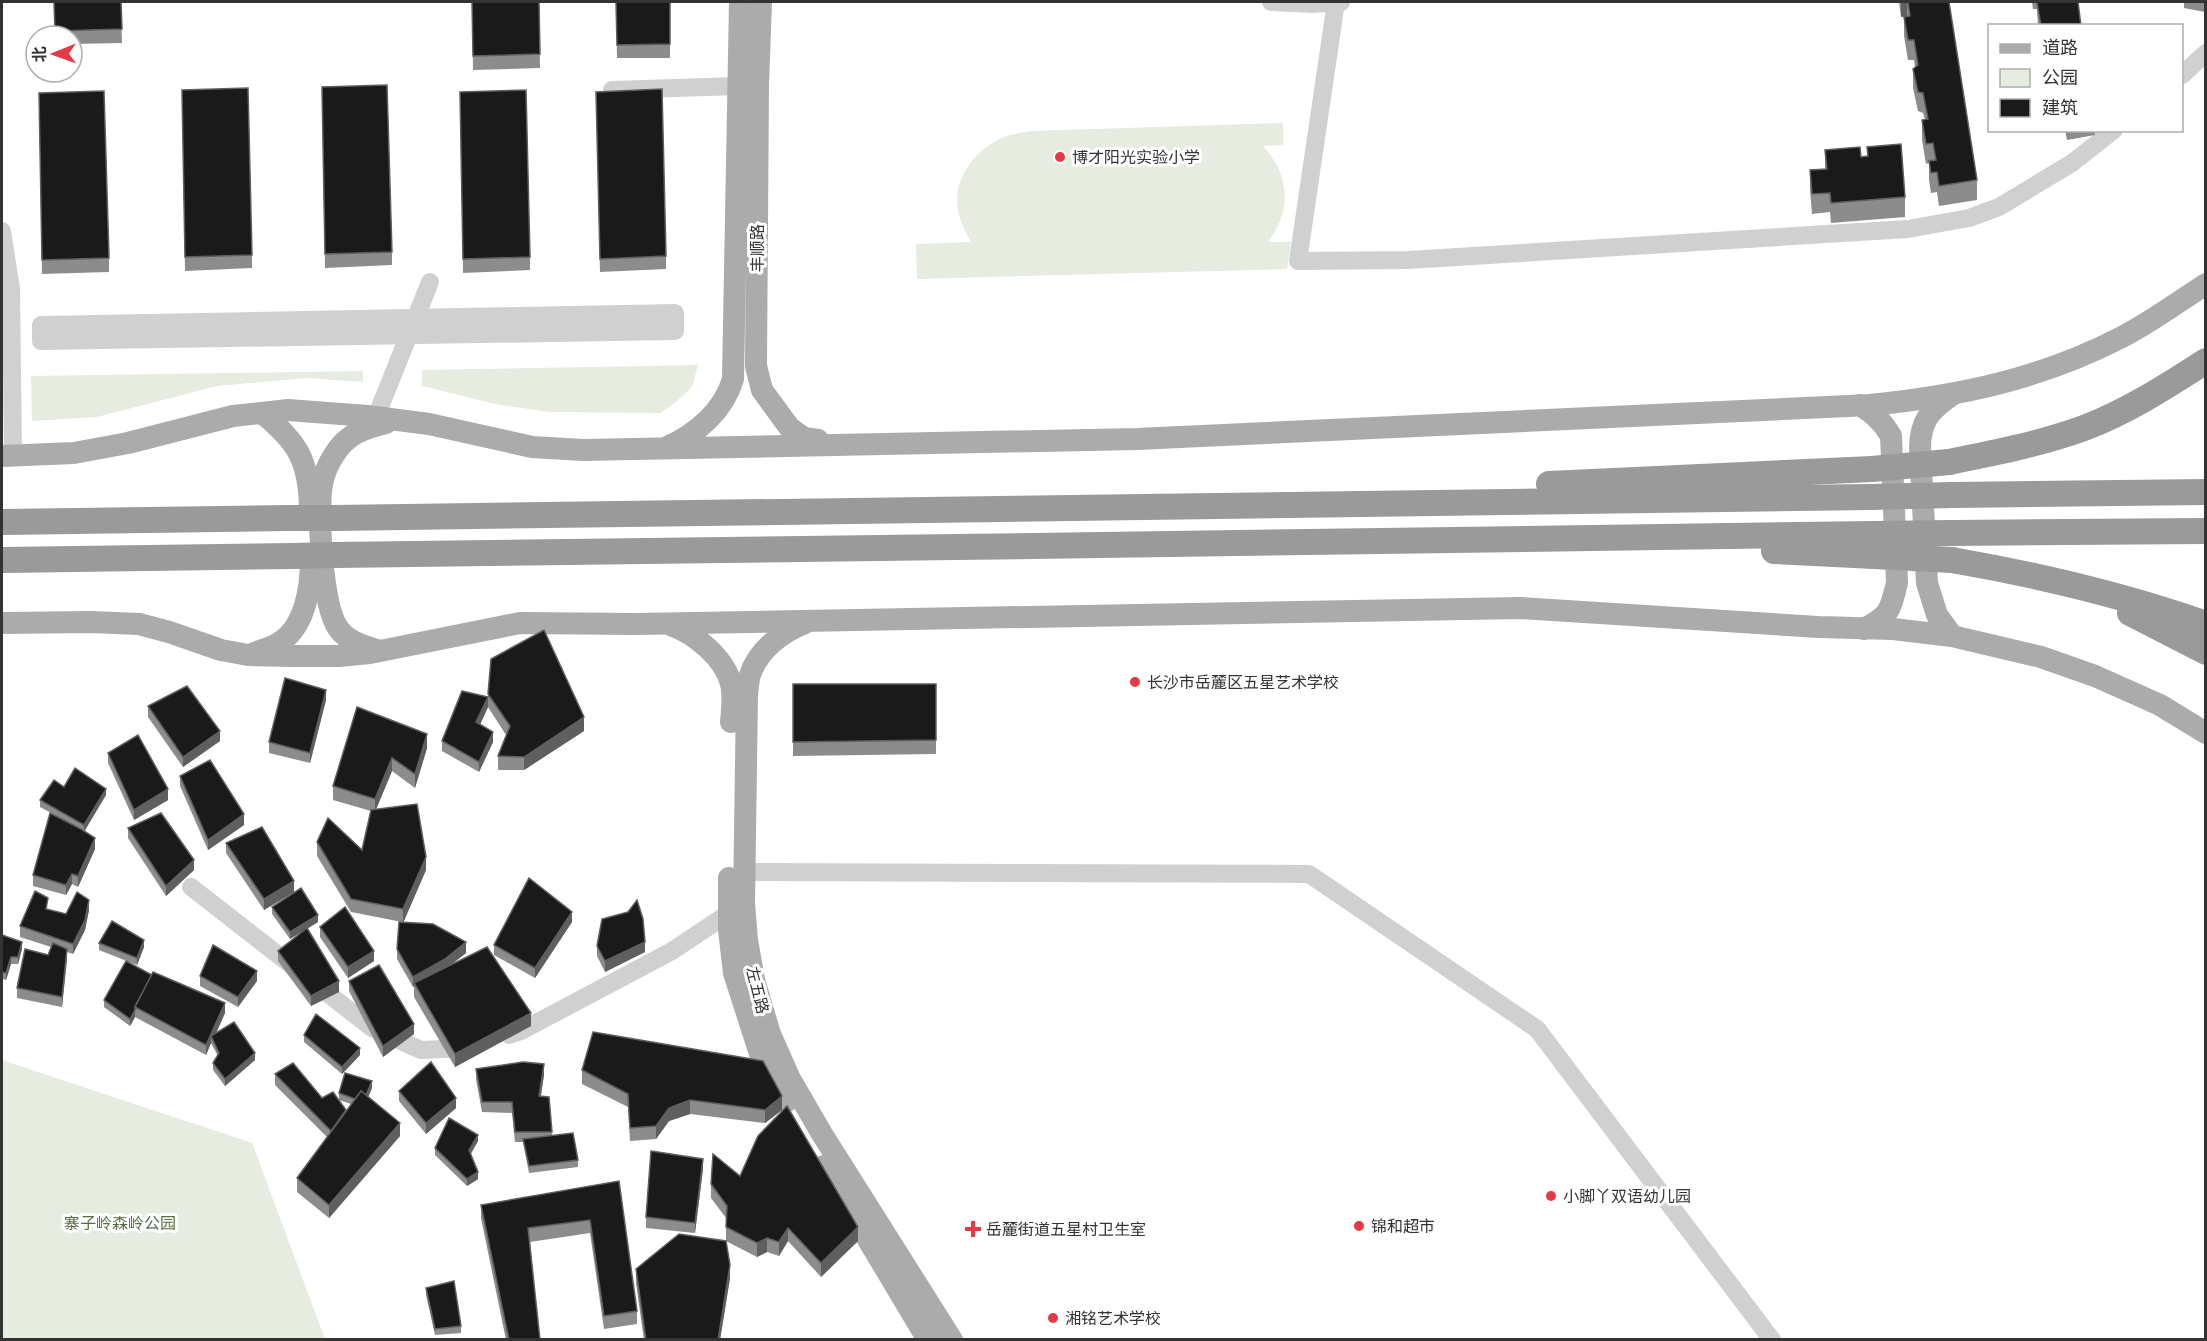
<svg xmlns="http://www.w3.org/2000/svg" width="2207" height="1341" viewBox="0 0 2207 1341" font-family="Roboto,'Noto Sans SC',sans-serif">
<rect width="100%" height="100%" fill="#fff"/>
<!-- green -->
<g fill="#e6ecdf">
<path d="M 1283,123 L 1283,145 L 1263,146 C 1290,175 1292,210 1268,242 L 1291,242 L 1287,269 L 917,279 L 916,244 L 971,242 C 964,230 958,217 957,202 C 956,174 979,147 1004,137 C 1012,133 1023,133 1032,131 Z"/>
<polygon points="698,365 692,387 676,402 660,413 550,412 495,404 422,386 422,370"/>
<polygon points="363,371 363,382 307,378 217,386 97,417 32,421 31,376"/>
<polygon points="2,1060 252,1143 325,1339 2,1339"/>
</g>
<g fill="none" stroke-linecap="round" stroke-linejoin="round">
<!-- minor -->
<g stroke="#d0d0d0" stroke-width="18">
<polyline points="1271,2 1313,4 1341,2"/>
<polyline points="1336,2 1298,261 1408,260 1908,229 1969,218 1999,207 2072,163 2114,130"/>
<polyline points="2182,75 2206,53"/>
<polyline points="612,90 738,86"/>
<polyline points="2,231 11,289 13,456"/>
<polygon points="675,313 675,331 41,341 41,325"/>
<polyline points="376,417 430,282"/>
<polyline points="745,872 1309,874 1537,1029 1772,1340"/>
<polyline points="191,887 372,1028 421,1050 468,1048"/>
<polyline points="509,1035 521,1031 672,951 738,907"/>
</g>
<!-- major -->
<g stroke="#ababab" stroke-width="22">
<polyline points="761,2 758,85 756,366 762,390 789,427 804,438 818,440"/>
<path d="M 1952,395 C 1930,410 1920,421 1920,449 L 1927,583 L 1937,615 L 1952,636"/>
<path d="M 1860,405 C 1874,414 1883,422 1891,436 L 1897,583 C 1890,611 1890,615 1864,629"/>
<path d="M 262,413 C 298,442 309,461 310,508"/>
<path d="M 667,447 C 697,434 724,410 733,379 L 740,2"/>
<path d="M 2,456 L 74,453 L 128,443 L 233,416 L 288,410 L 367,416 L 429,424 L 532,447 L 583,450 L 1137,439 L 1870,405 C 1960,396 2040,379 2120,338 C 2150,323 2178,302 2206,284"/>
<polyline points="2,623 91,622 139,624 169,632 221,650 248,655 294,656 339,656 370,653 520,623 637,624 1521,608 1818,627 1893,629 1952,636 2041,657 2095,676 2160,705 2206,733"/>
<path d="M 805,623 C 782,632 758,650 750,675 C 748,681 748,688 747,694 L 744,903 L 747,940 L 754,980 L 770,1034 L 790,1079 L 822,1134 L 952,1340"/>
<path d="M 671,625 C 694,633 725,658 731,684 C 734,695 732,710 731,722"/>
<path d="M 377,650 C 363,646 347,641 338,628 C 322,605 317,513 322,484 C 324,474 328,464 334,455 C 346,434 365,428 386,423"/>
<path d="M 254,653 C 262,650 270,648 277,644 C 305,629 311,588 311,559"/>
<polyline points="729,878 729,930 734,973 761,1057 787,1101"/>
<polyline points="824,1166 928,1340"/>
</g>
<!-- highway -->
<g stroke="#9a9a9a" stroke-width="26">
<path d="M 1949,462 C 1994,453 2040,444 2084,428 C 2127,412 2167,386 2206,361"/>
<polyline points="1549,484 1872,469"/>
<polyline points="1952,495 2206,492"/>
<polyline points="334,518 1871,497"/>
<polyline points="2,522 288,518"/>
<polyline points="1952,533 2206,531"/>
<polyline points="1774,551 1874,556"/>
<path d="M 335,555 C 848,547 1361,544 1874,534"/>
<polyline points="2,560 291,556"/>
<path d="M 1952,560 C 2038,575 2123,595 2206,624"/>
<polyline points="2130,613 2206,652"/>
</g>
<!-- highway-bridge -->
<g stroke="#9a9a9a" stroke-width="26">
<polyline points="1872,469 1949,462"/>
<polyline points="1871,497 1952,495"/>
<polyline points="288,518 334,518"/>
<polyline points="1874,534 1952,533"/>
<polyline points="291,556 335,555"/>
<polyline points="1874,556 1952,560"/>
</g>
</g>
<!-- wall -->
<g fill="#8c8c8c">
<polygon points="54,2 121,2 122,43 72,44 72,36 55,36"/>
<polygon points="472,2 539,2 540,68 473,70"/>
<polygon points="616,2 670,2 670,58 617,58"/>
<polygon points="1899,2 1949,2 1977,180 1977,200 1939,206 1937,192 1931,193 1929,180 1929,163 1926,164 1922,140 1922,120 1925,120 1923,113 1918,111 1913,88 1913,69 1915,67 1914,60 1908,60 1904,36 1904,17 1907,16 1901,17"/>
<polygon points="2032,2 2078,2 2081,26 2038,26 2037,9 2033,9"/>
<polygon points="2184,2 2205,2 2205,12 2184,8"/>
<polygon points="322,87 392,252 392,265 325,268"/>
<polygon points="182,90 252,255 252,268 185,271"/>
<polygon points="460,92 530,257 530,270 463,273"/>
<polygon points="596,92 666,256 666,269 600,272"/>
<polygon points="39,93 109,258 109,272 42,274"/>
<polygon points="2065,130 2095,130 2095,135 2067,140"/>
<polygon points="1867,147 1905,197 1905,217 1831,223 1830,212 1812,214 1810,190 1810,170 1825,169 1825,150 1861,157 1867,156"/>
<polygon points="793,684 936,684 936,754 793,756"/>
<polygon points="488,694 584,731 524,770 498,770 498,756 506,735 488,707 480,725 493,742 479,772 442,751 442,741 488,697"/>
<polygon points="326,700 310,763 269,753 269,742"/>
<polygon points="148,706 220,741 183,767 148,717"/>
<polygon points="357,707 427,748 415,788 392,771 376,809 426,870 403,923 466,953 450,966 531,1026 455,1067 414,997 414,986 413,987 397,959 397,949 402,922 351,912 317,856 317,842 362,850 371,811 333,800 333,786"/>
<polygon points="108,753 168,800 134,820 108,763"/>
<polygon points="180,776 244,825 208,850 180,786"/>
<polygon points="64,787 106,795 84,831 95,849 78,887 72,884 66,895 33,886 33,875 57,816 40,807 40,800"/>
<polygon points="128,828 194,870 166,896 128,838"/>
<polygon points="226,843 294,892 264,910 226,853"/>
<polygon points="272,907 318,922 307,929 339,992 311,1006 278,961 278,951 304,930 290,939 272,914"/>
<polygon points="48,910 66,914 89,910 85,930 73,954 67,952 62,1007 17,998 17,988 48,955 51,947 20,937 20,926"/>
<polygon points="572,922 535,978 494,955 494,945"/>
<polygon points="320,927 374,961 348,978 320,937"/>
<polygon points="2,935 22,949 18,964 11,964 6,980 2,979"/>
<polygon points="99,943 144,947 137,965 99,950"/>
<polygon points="597,946 645,952 605,972 597,956"/>
<polygon points="200,976 257,981 238,1007 200,986"/>
<polygon points="349,981 414,1034 383,1057 349,991"/>
<polygon points="104,1000 225,1013 216,1033 255,1060 225,1086 213,1070 213,1063 218,1056 211,1043 206,1055 135,1017 130,1026 104,1007"/>
<polygon points="304,1035 360,1055 342,1074 304,1042"/>
<polygon points="476,1069 544,1075 541,1096 549,1097 552,1135 578,1160 578,1167 529,1173 523,1142 515,1142 512,1113 482,1112 476,1079"/>
<polygon points="582,1070 782,1110 765,1123 690,1114 669,1121 656,1139 630,1141 628,1107 582,1084"/>
<polygon points="275,1074 322,1098 346,1112 351,1104 339,1100 339,1093 372,1088 368,1097 400,1136 329,1218 297,1192 297,1178 327,1137 275,1085"/>
<polygon points="399,1091 456,1108 426,1134 399,1101"/>
<polygon points="478,1141 471,1154 478,1179 467,1186 435,1155 435,1148"/>
<polygon points="703,1169 695,1233 646,1228 646,1217"/>
<polygon points="740,1176 858,1241 821,1277 788,1241 779,1256 767,1252 757,1257 726,1241 726,1218 711,1198 711,1184"/>
<polygon points="619,1181 637,1311 637,1324 604,1329 590,1233 530,1242 540,1340 506,1340 481,1218 481,1205"/>
<polygon points="636,1269 730,1278 720,1340 644,1340 636,1283"/>
<polygon points="426,1288 461,1326 461,1333 435,1335 426,1295"/>
</g>
<!-- shaded-wall -->
<g fill="#5f5f5f">
<polygon points="1901,2 1907,2 1907,16 1901,17"/>
<polygon points="326,690 326,700 310,763 310,753"/>
<polygon points="488,697 488,707 476,733 476,722"/>
<polygon points="584,717 584,731 524,770 524,757"/>
<polygon points="220,731 220,741 183,767 183,757"/>
<polygon points="493,732 493,742 479,772 479,762"/>
<polygon points="427,734 427,748 415,788 415,774"/>
<polygon points="392,758 392,771 375,812 375,799"/>
<polygon points="106,789 106,795 84,832 84,825"/>
<polygon points="168,789 168,800 134,820 134,810"/>
<polygon points="244,814 244,825 208,850 208,840"/>
<polygon points="95,838 95,849 78,887 78,876"/>
<polygon points="426,857 426,870 403,923 403,909"/>
<polygon points="194,860 194,870 166,896 166,886"/>
<polygon points="72,874 72,884 66,895 66,885"/>
<polygon points="294,881 294,892 264,910 264,899"/>
<polygon points="89,900 89,910 85,930 73,954 73,944"/>
<polygon points="572,912 572,922 535,978 535,968"/>
<polygon points="318,915 318,922 290,939 290,932"/>
<polygon points="144,940 144,947 137,965 137,958"/>
<polygon points="22,942 22,949 18,964 18,957"/>
<polygon points="466,942 466,953 445,969 414,983 414,986 413,987 413,977"/>
<polygon points="645,942 645,952 605,972 605,961"/>
<polygon points="67,949 67,960 62,1007 62,997"/>
<polygon points="374,951 374,961 348,978 348,967"/>
<polygon points="11,957 11,964 6,980 6,973"/>
<polygon points="257,971 257,981 238,1007 238,997"/>
<polygon points="339,981 339,992 311,1006 311,996"/>
<polygon points="225,1003 225,1013 213,1040 211,1036 211,1043 206,1055 206,1045"/>
<polygon points="135,1010 135,1017 130,1026 130,1019"/>
<polygon points="531,1013 531,1026 455,1067 455,1054"/>
<polygon points="414,1024 414,1034 383,1057 383,1046"/>
<polygon points="360,1048 360,1055 342,1074 342,1067"/>
<polygon points="255,1053 255,1060 225,1086 225,1079"/>
<polygon points="544,1064 544,1075 539,1106 539,1096"/>
<polygon points="372,1081 372,1088 364,1107 364,1100"/>
<polygon points="782,1096 782,1110 765,1123 765,1110"/>
<polygon points="456,1098 456,1108 426,1134 426,1123"/>
<polygon points="690,1100 690,1114 669,1121 656,1139 656,1126 669,1108"/>
<polygon points="400,1123 400,1136 329,1218 329,1205"/>
<polygon points="478,1135 478,1141 469,1156 469,1150"/>
<polygon points="703,1159 703,1169 695,1233 695,1223"/>
<polygon points="478,1172 478,1179 467,1186 467,1179"/>
<polygon points="858,1227 858,1241 821,1277 821,1263"/>
<polygon points="788,1228 788,1241 779,1256 779,1242"/>
<polygon points="767,1238 767,1252 757,1257 757,1243"/>
<polygon points="730,1265 730,1278 720,1340 718,1340"/>
</g>
<!-- building -->
<g fill="#1a1a1a" stroke="#5f5f5f" stroke-width="1.5">
<polygon points="54,2 121,2 122,29 55,31"/>
<polygon points="472,2 539,2 540,54 473,56"/>
<polygon points="616,2 670,2 670,44 617,45"/>
<polygon points="1908,2 1949,2 1977,180 1939,186 1937,172 1931,173 1929,161 1936,160 1933,143 1926,144 1922,120 1928,119 1923,93 1918,92 1913,69 1918,65 1914,40 1908,40 1904,17 1910,16"/>
<polygon points="2037,2 2078,2 2081,26 2041,26"/>
<polygon points="387,85 392,252 325,254 322,87"/>
<polygon points="248,88 252,255 185,257 182,90"/>
<polygon points="662,89 666,256 600,259 596,92"/>
<polygon points="526,90 530,257 463,259 460,92"/>
<polygon points="104,91 109,258 42,260 39,93"/>
<polygon points="1901,144 1905,197 1831,203 1830,193 1812,194 1810,170 1827,169 1825,150 1860,147 1861,157 1868,156 1867,147"/>
<polygon points="544,630 584,717 524,757 498,756 510,726 488,694 491,659"/>
<polygon points="285,678 326,690 310,753 269,742"/>
<polygon points="793,684 936,684 936,740 793,742"/>
<polygon points="187,686 220,731 183,757 148,706"/>
<polygon points="462,691 488,697 476,722 493,732 479,762 442,741"/>
<polygon points="357,707 427,734 415,774 392,758 375,799 333,786"/>
<polygon points="138,735 168,789 134,810 108,753"/>
<polygon points="210,760 244,814 208,840 180,776"/>
<polygon points="75,768 106,789 84,825 40,800 54,780 64,787"/>
<polygon points="417,804 426,857 403,909 351,899 317,842 328,818 362,850 371,810"/>
<polygon points="50,813 81,829 95,838 78,876 72,874 66,885 33,875"/>
<polygon points="161,813 194,860 166,886 128,828"/>
<polygon points="262,827 294,881 264,899 226,843"/>
<polygon points="529,878 572,912 535,968 494,945"/>
<polygon points="301,888 318,915 290,932 272,907"/>
<polygon points="35,891 48,898 46,909 66,914 77,892 89,900 85,920 73,944 20,926"/>
<polygon points="637,900 643,919 645,942 605,961 597,946 602,919 628,912"/>
<polygon points="345,907 374,951 348,967 320,927"/>
<polygon points="112,921 144,940 137,958 99,943"/>
<polygon points="399,922 433,924 466,942 445,959 413,977 397,949"/>
<polygon points="307,928 339,981 311,996 278,951"/>
<polygon points="2,935 22,942 18,957 11,957 6,973 2,972"/>
<polygon points="53,943 67,949 62,997 17,988 25,949 48,955"/>
<polygon points="213,945 257,971 238,997 200,976"/>
<polygon points="487,947 531,1013 455,1054 414,983"/>
<polygon points="126,961 152,975 135,1007 135,1010 130,1019 104,1000"/>
<polygon points="379,965 414,1024 383,1046 349,981"/>
<polygon points="153,972 225,1003 206,1045 135,1007"/>
<polygon points="316,1014 360,1048 342,1067 304,1035"/>
<polygon points="234,1022 255,1053 225,1079 213,1063 219,1053 211,1036"/>
<polygon points="593,1032 763,1061 782,1096 765,1110 690,1100 669,1108 656,1126 630,1128 628,1094 582,1070"/>
<polygon points="431,1062 456,1098 426,1123 399,1091"/>
<polygon points="523,1062 544,1064 539,1096 549,1097 552,1132 515,1132 512,1102 482,1102 476,1069"/>
<polygon points="293,1063 322,1098 333,1092 346,1110 331,1131 275,1074"/>
<polygon points="345,1073 372,1081 366,1095 361,1091 355,1099 339,1093"/>
<polygon points="361,1091 400,1123 329,1205 297,1178"/>
<polygon points="787,1106 858,1227 821,1263 788,1228 779,1242 767,1238 757,1243 726,1227 727,1206 711,1184 713,1154 740,1176 758,1136"/>
<polygon points="449,1118 478,1135 469,1150 478,1172 467,1179 435,1148"/>
<polygon points="573,1133 578,1160 529,1166 523,1139"/>
<polygon points="651,1151 703,1159 695,1223 646,1217"/>
<polygon points="619,1181 637,1311 604,1316 590,1220 528,1228 540,1340 509,1340 481,1205"/>
<polygon points="679,1234 726,1241 730,1265 718,1340 646,1340 636,1269"/>
<polygon points="454,1281 461,1326 435,1329 426,1288"/>
</g>
<!-- markers -->
<g fill="#e63946" stroke="#fff" stroke-width="2">
<circle cx="1060" cy="157" r="6"/>
<circle cx="1135" cy="682" r="6"/>
<circle cx="1551" cy="1196" r="6"/>
<circle cx="1359" cy="1226" r="6"/>
<path d="M970 1220h6v6h6v6h-6v6h-6v-6h-6v-6h6z"/>
<circle cx="1053" cy="1318" r="6"/>
</g>
<g text-anchor="middle" stroke-width="6" stroke-linejoin="round" paint-order="stroke">
<!-- poi labels -->
<g font-size="16" fill="#333" stroke="#fff" text-anchor="start">
<text x="1072" y="163">博才阳光实验小学</text>
<text x="1147" y="688">长沙市岳麓区五星艺术学校</text>
<text x="1563" y="1202">小脚丫双语幼儿园</text>
<text x="1371" y="1232">锦和超市</text>
<text x="986" y="1235">岳麓街道五星村卫生室</text>
<text x="1065" y="1324">湘铭艺术学校</text>
</g>
<!-- street labels -->
<g font-size="16" fill="#333" stroke="#fff">
<text transform="translate(757 248) rotate(-90)" y="6">丰顺路</text>
<text transform="translate(758 990) rotate(76)" y="6">左五路</text>
</g>
<!-- park labels -->
<g font-size="16" fill="#56703f" stroke="#fff">
<text x="120" y="1229">寨子岭森岭公园</text>
</g>
</g>
<!-- border -->
<rect width="2207" height="1341" fill="none" stroke="#333333" stroke-width="6"/>
<!-- legend -->
<rect x="1988" y="24" width="195" height="108" fill="#ffffff" stroke="#adadad" stroke-width="1.5"/>
<rect x="2000" y="44" width="30" height="9" fill="#ababab" stroke="#adadad" stroke-width="1.5"/>
<text x="2042" y="54" font-size="18" fill="#333333">道路</text>
<rect x="2000" y="69" width="30" height="18" fill="#e6ecdf" stroke="#adadad" stroke-width="1.5"/>
<text x="2042" y="84" font-size="18" fill="#333333">公园</text>
<rect x="2000" y="99" width="30" height="18" fill="#1a1a1a" stroke="#adadad" stroke-width="1.5"/>
<text x="2042" y="114" font-size="18" fill="#333333">建筑</text>
<!-- north arrow -->
<g transform="translate(54 54) rotate(269)"><circle r="28" fill="#ffffff" stroke="#adadad" stroke-width="1.5"/>
<path d="M0-4.5L10 22L0 15L-10 22Z" fill="#e63946"/>
<text y="-9" font-size="16" font-weight="bold" text-anchor="middle" fill="#333333">北</text>
</g>
</svg>
